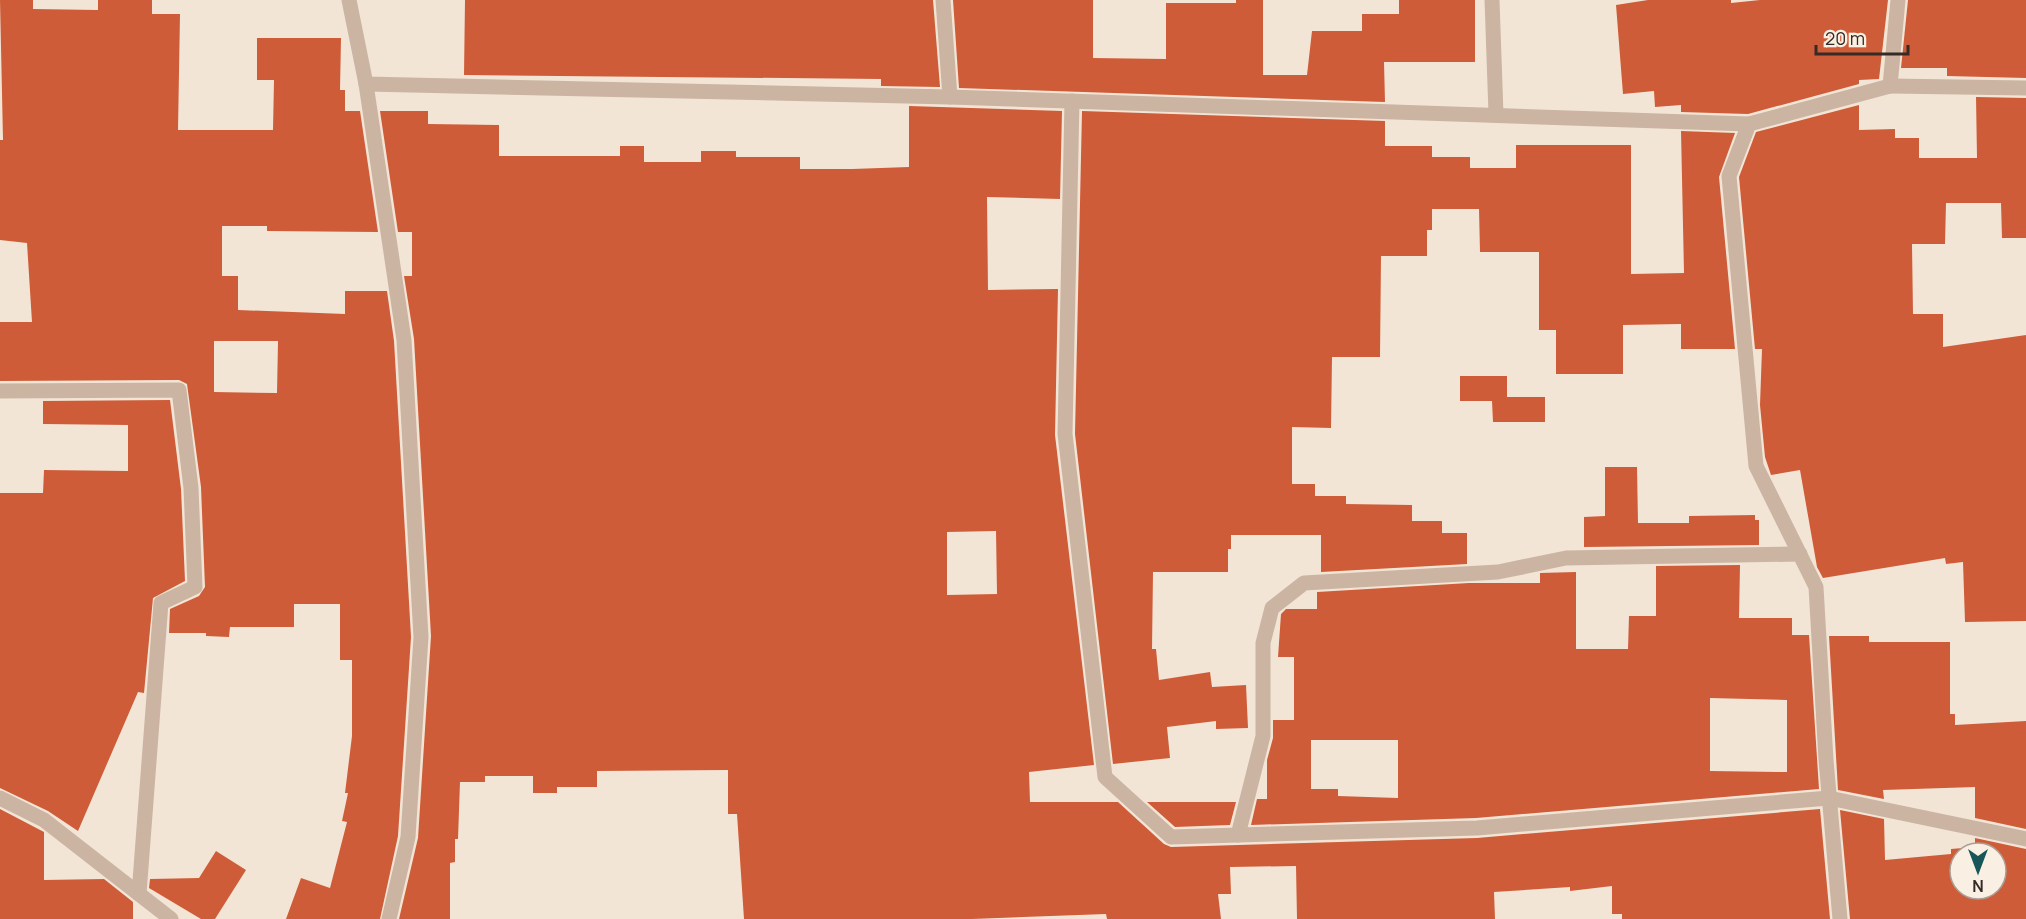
<svg xmlns="http://www.w3.org/2000/svg" width="2026" height="919" viewBox="0 0 2026 919" font-family="Manrope,sans-serif">
<rect width="100%" height="100%" fill="#f3e5d6"/>
<!-- building -->
<g fill="#cf5c38" fill-rule="evenodd">
<path d="M 0,0 L 33,0 L 33,9 L 98,10 L 98,0 L 152,0 L 152,14 L 180,14 L 178,130 L 273,130 L 274,80 L 257,80 L 257,38 L 341,38 L 340,90 L 345,90 L 345,111 L 360,111 L 378,232 L 267,231 L 267,226 L 222,226 L 222,276 L 238,276 L 238,310 L 345,314 L 345,291 L 387,291 L 394,341 L 411,637 L 398,836 L 380,919 L 286,919 L 301,878 L 330,888 L 347,822 L 342,821 L 348,793 L 345,793 L 352,736 L 352,660 L 340,660 L 340,604 L 294,604 L 294,627 L 230,627 L 229,637 L 206,636 L 206,633 L 169,633 L 170,609 L 199,596 L 205,587 L 201,487 L 187,384 L 179,380 L 0,381 L 0,322 L 32,322 L 27,243 L 0,240 L 0,140 L 3,140 ZM 214,341 L 278,341 L 277,393 L 214,392 Z"/>
<polygon points="465,0 933,0 940,87 881,86 881,79 464,75"/>
<polygon points="953,0 1093,0 1093,58 1166,59 1166,3 1236,3 1236,0 1263,0 1263,75 1307,75 1312,31 1362,31 1362,14 1399,14 1399,0 1475,0 1475,62 1384,62 1385,102 959,88"/>
<polygon points="1648,0 1731,0 1731,3 1760,0 1888,0 1879,79 1859,80 1859,84 1748,114 1681,112 1681,105 1655,107 1654,91 1623,94 1616,5"/>
<polygon points="1908,0 2026,0 2026,78 1947,76 1947,68 1901,68"/>
<polygon points="1976,97 2026,98 2026,238 2002,238 2001,203 1946,203 1945,244 1912,244 1913,314 1943,314 1943,347 2026,335 2026,621 1965,622 1963,562 1946,564 1945,558 1823,578 1817,567 1800,470 1771,475 1765,457 1760,405 1762,349 1755,349 1739,177 1756,132 1859,105 1859,130 1895,129 1895,138 1919,138 1919,158 1977,158"/>
<path d="M 909,106 L 1062,111 L 1060,199 L 987,197 L 988,290 L 1058,289 L 1055,435 L 1094,765 L 1029,772 L 1030,802 L 1118,802 L 1164,844 L 1171,847 L 1477,838 L 1820,809 L 1830,919 L 1622,919 L 1622,914 L 1612,914 L 1612,886 L 1570,891 L 1570,887 L 1494,892 L 1495,919 L 1297,919 L 1296,866 L 1230,867 L 1231,894 L 1218,894 L 1221,919 L 1107,919 L 1106,914 L 972,919 L 744,919 L 737,814 L 728,814 L 728,770 L 597,771 L 597,787 L 557,787 L 557,793 L 533,793 L 533,776 L 485,776 L 485,782 L 460,782 L 458,839 L 455,839 L 455,862 L 450,863 L 450,919 L 399,919 L 418,838 L 431,636 L 414,339 L 404,276 L 412,276 L 412,232 L 398,232 L 380,111 L 428,111 L 428,124 L 499,125 L 499,156 L 620,156 L 620,146 L 644,146 L 644,162 L 701,162 L 701,151 L 736,151 L 736,157 L 800,157 L 800,169 L 852,169 L 909,167 ZM 996,531 L 997,594 L 947,595 L 947,532 Z"/>
<polygon points="1082,111 1385,121 1385,146 1432,146 1432,157 1470,157 1470,168 1516,168 1516,145 1631,145 1631,274 1684,273 1681,131 1735,133 1719,177 1735,349 1681,349 1681,324 1623,325 1623,374 1556,374 1556,330 1539,330 1539,252 1480,252 1479,209 1432,209 1432,230 1427,230 1427,256 1381,256 1380,357 1332,357 1331,428 1292,427 1292,484 1315,484 1315,496 1346,496 1346,504 1412,505 1412,521 1442,521 1442,533 1467,533 1467,564 1321,572 1321,535 1231,535 1231,549 1228,549 1228,572 1153,572 1152,649 1156,649 1159,680 1210,672 1212,687 1246,685 1248,728 1216,729 1216,721 1167,727 1170,758 1113,764 1075,434"/>
<polygon points="1460,376 1507,376 1507,397 1545,397 1545,422 1493,422 1492,401 1460,401"/>
<polygon points="170,400 181,489 185,581 153,598 144,693 138,692 78,831 48,811 0,788 0,493 43,493 44,470 128,471 128,425 43,424 43,401"/>
<polygon points="1605,467 1637,467 1638,523 1689,523 1689,516 1755,515 1755,520 1759,520 1759,545 1584,547 1584,517 1605,516"/>
<path d="M 1740,565 L 1739,618 L 1792,618 L 1792,635 L 1809,635 L 1819,789 L 1476,818 L 1251,825 L 1257,799 L 1267,799 L 1267,760 L 1273,738 L 1273,720 L 1294,720 L 1294,657 L 1278,657 L 1281,614 L 1286,609 L 1317,609 L 1317,592 L 1469,583 L 1540,583 L 1540,573 L 1576,572 L 1576,649 L 1628,649 L 1629,616 L 1656,616 L 1656,566 ZM 1710,698 L 1787,700 L 1787,772 L 1710,771 ZM 1311,740 L 1398,740 L 1398,798 L 1338,796 L 1338,789 L 1311,789 Z"/>
<polygon points="1829,636 1869,636 1869,642 1950,642 1950,714 1955,714 1955,725 2026,721 2026,829 1975,818 1975,787 1883,790 1884,799 1838,790"/>
<polygon points="1147,802 1236,802 1230,825 1175,827"/>
<polygon points="0,809 44,832 44,880 104,879 133,902 133,919 0,919"/>
<path d="M 1840,810 L 1884,819 L 1885,860 L 1951,854 L 1951,849 L 1975,847 L 1975,838 L 2026,849 L 2026,919 L 1850,919 ZM 1960,853 L 1996,853 L 1996,889 L 1960,889 Z"/>
<polygon points="216,851 246,870 215,919 201,919 149,888 150,879 199,878"/>
</g>
<g fill="none" stroke-linecap="round" stroke-linejoin="round">
<!-- minor -->
<g stroke="#cbb5a2" stroke-width="15">
<polyline points="349,0 366,84 950,97"/>
<polyline points="943,0 950,97 1749,124"/>
<polyline points="1492,0 1496,114"/>
<polyline points="366,84 404,340 421,637 408,837 389,919"/>
<polyline points="1890,86 2026,88"/>
<polyline points="1072,101 1065,434 1105,777 1171,837 1477,828 1829,798 2026,839"/>
<polyline points="0,391 179,390 191,488 195,587 161,603 139,894"/>
<polyline points="0,798 44,820 171,919"/>
<polyline points="1238,835 1263,736 1263,643 1272,608 1304,583 1498,572 1566,558 1800,554"/>
<polyline points="1840,919 1826,760 1816,587 1756,466 1729,176 1749,124 1890,86 1898,0"/>
</g>
</g>
<!-- north arrow -->
<g transform="translate(1978 871) rotate(180)"><circle r="28" fill="#faefe3" stroke="#aba097" stroke-width="1.5"/>
<path d="M0-4.5L10 22L0 15L-10 22Z" fill="#185559"/>
<text y="-9" font-size="16" font-weight="bold" text-anchor="middle" fill="#352a25">N</text>
</g>
<!-- scale -->
<path d="M1816 45v9h92v-9" fill="none" stroke="#352a25" stroke-width="3"/>
<text x="1825" y="45" font-size="18" fill="#352a25" stroke="#faefe3" stroke-width="4.5" paint-order="stroke">20 m</text>
</svg>
